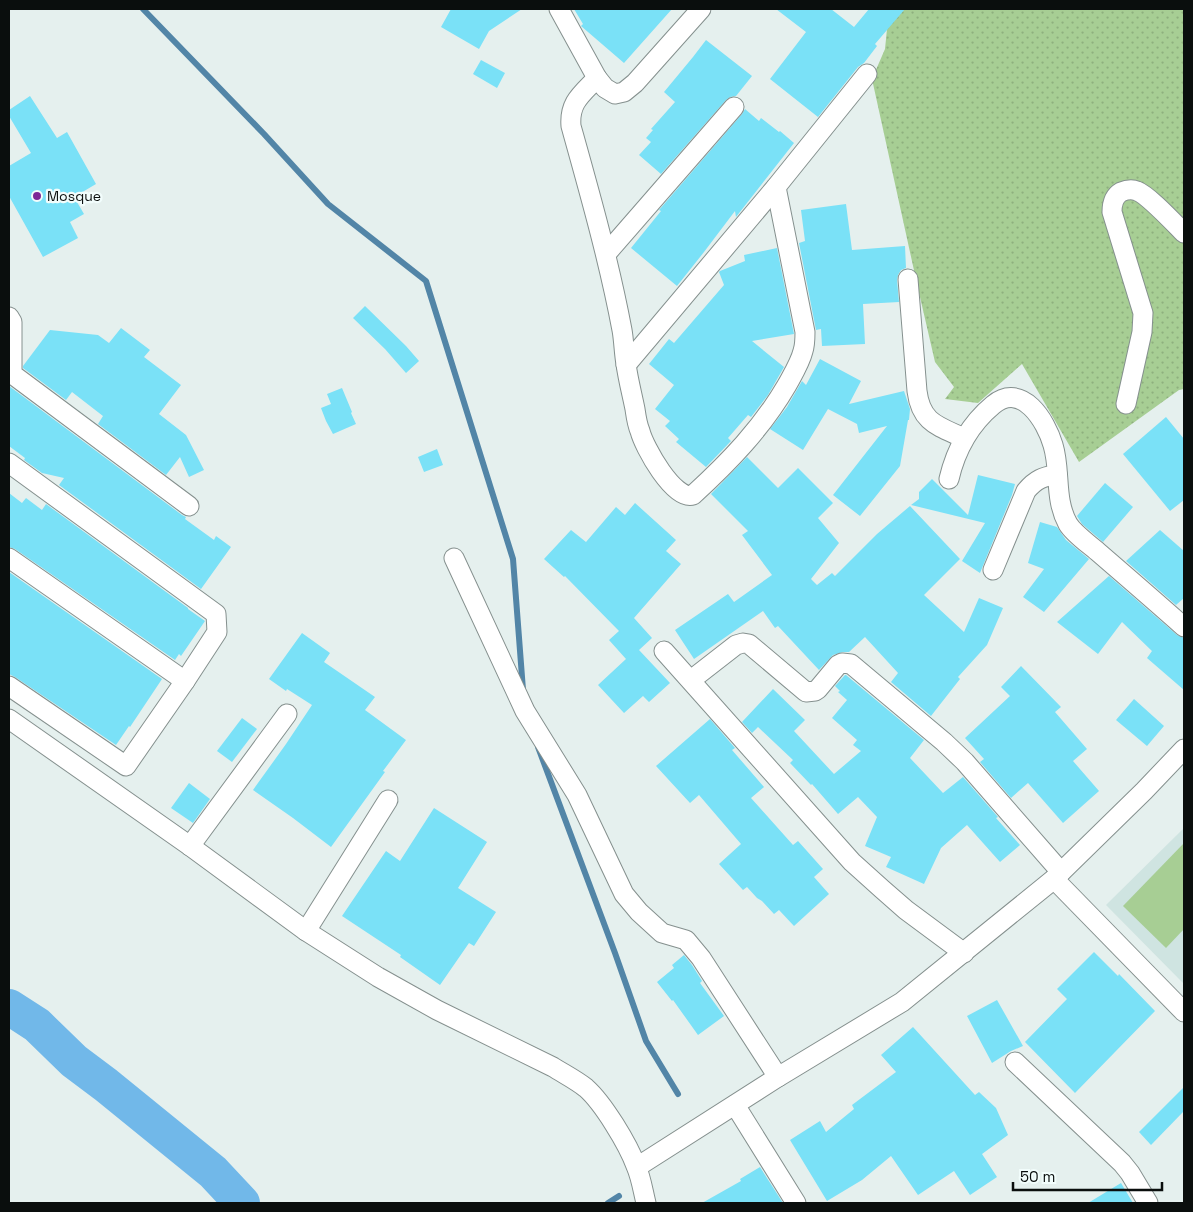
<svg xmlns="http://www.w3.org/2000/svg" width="1193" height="1212" viewBox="0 0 1193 1212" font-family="'Space Grotesk',sans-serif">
<defs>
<pattern id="grass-dots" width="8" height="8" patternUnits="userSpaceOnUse" patternTransform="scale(1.25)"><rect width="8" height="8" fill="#a7ce94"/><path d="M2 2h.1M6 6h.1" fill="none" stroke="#8eb07e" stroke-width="1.8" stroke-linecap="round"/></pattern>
</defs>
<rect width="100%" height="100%" fill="#e5f0ee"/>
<!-- built -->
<polygon fill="#cfe4e1" points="1184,828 1184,984 1106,905"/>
<!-- grass -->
<polygon fill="url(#grass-dots)" points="889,9 1184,9 1184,389 1179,390 1079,462 1022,364 978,403 945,399 954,387 935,362 917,284 872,79 885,49"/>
<!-- pitch -->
<polygon fill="#a7ce94" points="1184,843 1184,929 1166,948 1123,906"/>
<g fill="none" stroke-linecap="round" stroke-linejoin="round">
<!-- stream -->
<g stroke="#5285a7" stroke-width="6">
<polyline points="143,9 264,134 328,204 426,281 513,559 523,690"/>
<polyline points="538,747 615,953 646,1041 678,1094"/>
<polyline points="608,1203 619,1196"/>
</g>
<!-- river -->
<polyline stroke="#71b8e9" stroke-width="36" points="9,1007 37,1025 74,1061 106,1085 213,1172 242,1203"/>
</g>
<!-- building -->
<g fill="#7ae1f7">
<polygon points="451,9 522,9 489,31 479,49 441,27"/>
<polygon points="574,9 672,9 624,63 581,26 583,24"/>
<polygon points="776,9 831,9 854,27 869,9 905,9 875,44 877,46 864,63 858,67 818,117 770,79 806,32"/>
<polygon points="706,40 752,76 736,96 730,97 726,100 661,174 639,155 651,142 646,138 653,130 651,129 675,102 664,92 693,57"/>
<polygon points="481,60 505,73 497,88 473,74"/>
<polygon points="30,96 57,138 67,132 96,184 74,197 84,214 70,222 78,238 43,257 9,196 9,166 31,153 9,116 9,110"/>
<polygon points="745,109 759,121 761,118 779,132 780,131 794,143 736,217 735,211 704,252 677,286 631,248 661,211 659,210 742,114"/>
<polygon points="846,204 852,250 905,246 906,268 901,270 898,275 897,280 899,302 863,304 865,344 822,346 821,329 816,330 799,243 805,241 801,210"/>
<polygon points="777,248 794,334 752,341 784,367 768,395 751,417 748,415 728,438 731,441 706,467 676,442 679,439 665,426 670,421 655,409 674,385 649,364 669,339 674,343 724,285 719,272 720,271 745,261 744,255"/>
<polygon points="365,306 406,346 419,361 406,373 385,349 353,318"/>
<polygon points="121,328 150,350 144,357 181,385 159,414 186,435 204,470 189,477 180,457 166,475 98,424 103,416 72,392 66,400 23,368 23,366 50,330 98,335 109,343"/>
<polygon points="820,359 861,381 849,404 904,391 910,409 909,420 908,420 900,466 860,516 833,495 887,426 859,433 857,424 828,409 803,450 770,429 787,407 802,381 806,385"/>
<polygon points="9,386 182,515 186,517 185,519 214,540 216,536 231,547 201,589 59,485 64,478 42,473 24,460 25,458 9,446"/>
<polygon points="342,388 352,412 351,413 356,424 333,434 326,421 321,408 331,404 327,394"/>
<polygon points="1166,417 1184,439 1184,500 1170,511 1123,454"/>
<polygon points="437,449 443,465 424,472 418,457"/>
<polygon points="747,457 778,488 798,468 833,503 818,518 839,543 811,579 817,585 832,573 835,576 877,534 910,506 960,559 924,595 964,632 979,598 1003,608 987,645 958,677 960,679 931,716 891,682 898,673 865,637 849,652 843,652 833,655 819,670 778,626 775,628 763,611 694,659 675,630 728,594 734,602 772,575 742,535 748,531 711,494"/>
<polygon points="978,475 1015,484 1012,495 980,573 962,561 985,523 911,505 919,499 919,492 932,479 968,515"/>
<polygon points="1105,483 1133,507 1103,542 1082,524 1077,516"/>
<polygon points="9,493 22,503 26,498 42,510 46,504 188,608 188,609 205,621 181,656 179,654 175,660 15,549 9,547"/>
<polygon points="635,503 676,540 666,551 681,564 634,618 652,638 639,650 670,683 649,702 643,696 624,713 598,685 626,659 609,640 619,631 565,576 564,577 544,559 571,530 586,542 616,507 625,515"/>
<polygon points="1040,522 1057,527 1066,540 1089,559 1044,612 1023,597 1044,569 1028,563"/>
<polygon points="1160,530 1184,551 1184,598 1176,605 1126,561"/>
<polygon points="9,572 162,679 130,727 129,726 116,745 15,677 9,674"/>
<polygon points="1109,576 1177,635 1184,638 1184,690 1147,658 1152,651 1122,622 1098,654 1057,622"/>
<polygon points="302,633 330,653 324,662 375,697 365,710 406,740 383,771 385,772 331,847 293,818 253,790 286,744 312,705 287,689 286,691 269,679"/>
<polygon points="1021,666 1061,707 1055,712 1087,749 1073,761 1099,791 1063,823 1028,783 1011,798 980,762 984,759 965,738 1010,696 1001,687"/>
<polygon points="845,675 846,675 924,740 910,758 943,793 963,777 998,817 996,818 1020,845 1000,862 967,825 941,848 924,884 886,867 891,857 865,846 877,817 858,797 838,814 812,784 811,785 790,763 793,760 758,727 752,733 742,722 773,689 805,720 794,731 834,774 861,751 853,745 857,740 832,718 847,700 838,692 840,691 835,686"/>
<polygon points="1134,699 1164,726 1147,746 1116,720"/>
<polygon points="242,718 257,729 232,762 217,751"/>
<polygon points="710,719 735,748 732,750 764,787 751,798 793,845 798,841 823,869 814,877 829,894 794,926 779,910 774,914 762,901 757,898 747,887 743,890 719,864 741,844 699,795 690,803 656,766"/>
<polygon points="189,783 210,799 193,823 171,808"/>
<polygon points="434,808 487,842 458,888 496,912 474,946 469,943 440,985 400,957 401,955 342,916 386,851 400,861"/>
<polygon points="1094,952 1118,976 1119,974 1155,1011 1075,1093 1025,1042 1067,999 1057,989"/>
<polygon points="684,955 692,965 702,981 700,983 724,1016 698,1035 673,1000 672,1001 657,982 674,968 672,965"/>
<polygon points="997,1000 1023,1046 1011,1051 992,1063 967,1016"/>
<polygon points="913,1027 975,1095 979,1092 996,1108 1008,1135 982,1154 997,1177 970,1195 954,1171 918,1195 891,1156 862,1180 827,1201 790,1140 820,1121 826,1132 854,1109 852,1105 896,1072 881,1055"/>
<polygon points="1184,1087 1184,1111 1151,1145 1139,1132"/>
<polygon points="760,1167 783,1203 702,1203 741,1181 740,1179"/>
<polygon points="1121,1183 1133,1203 1088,1203"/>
</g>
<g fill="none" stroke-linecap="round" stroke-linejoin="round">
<defs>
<g id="minor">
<polyline points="559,9 597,78"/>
<path d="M 701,9 L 635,83 L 624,92 L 615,94 L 605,88 L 597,78 C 582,94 569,102 571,126 C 590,194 609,261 622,330 C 624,341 624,353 626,364 C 628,379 632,394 635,409 C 636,416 637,424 640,431 C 644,447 674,501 693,495 C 729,462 762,428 787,385 C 793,374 800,363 803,351 C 805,345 805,338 805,332 L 776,187"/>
<polyline points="606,254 734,107"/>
<path d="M 908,279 L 917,391 C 921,423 938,426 964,438"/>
<polyline points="9,317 12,322 12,374 189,506"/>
<polyline points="626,365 776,187 867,74"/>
<path d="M 1126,404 L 1142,332 L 1143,313 L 1112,212 C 1112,204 1114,196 1121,192 C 1126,190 1132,189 1137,191 C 1148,195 1174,223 1184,233"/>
<polyline points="9,463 216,614 217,632 185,681 126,766 9,686"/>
<path d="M 949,479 C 956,449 969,425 993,405 C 1022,381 1046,421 1053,445 C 1061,471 1054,499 1068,524 C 1074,534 1089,544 1098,552 C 1127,577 1156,602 1184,627"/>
<polyline points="9,558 185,681"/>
<polyline points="454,558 525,711 577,795 624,894 639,912 662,933 686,940 701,958 778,1077"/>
<path d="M 993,570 L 1026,491 C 1036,479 1043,477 1057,474"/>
<polyline points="664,651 852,862 882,889 906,910 964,953"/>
<polyline points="691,680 736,645 743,643 749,644 806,692 815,691 818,689 838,665 842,663 851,664 944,742 965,762 1061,872"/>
<path d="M 9,719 L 190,846 L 306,931 L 378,977 L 437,1010 L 553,1067 C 564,1074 576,1080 586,1088 C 603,1103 628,1144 636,1166 C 641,1177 643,1191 646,1203"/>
<polyline points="190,846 287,714"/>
<polyline points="1054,879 1184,1012"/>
<polyline points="306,931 388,800"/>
<polyline points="1015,1062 1122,1163 1130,1173 1148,1203"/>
<polyline points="735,1105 796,1203"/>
<polyline points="637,1167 778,1077 902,1002 1054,879 1144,791 1184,749"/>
</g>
</defs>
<!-- minor casing -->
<use href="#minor" stroke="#85908e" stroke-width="21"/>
<!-- minor -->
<use href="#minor" stroke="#fff" stroke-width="19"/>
</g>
<!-- markers -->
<circle fill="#7d2796" stroke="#f2fdfc" stroke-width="2" cx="37" cy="196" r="5"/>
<g text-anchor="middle" stroke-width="4.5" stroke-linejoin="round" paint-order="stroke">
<!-- poi labels -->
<g font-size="14" fill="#0a0e0d" stroke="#f2fdfc" text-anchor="start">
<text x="47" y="201">Mosque</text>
</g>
</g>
<!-- border -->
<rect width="1193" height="1212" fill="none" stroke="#0a0e0d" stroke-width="20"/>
<!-- scale -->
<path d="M1013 1182v8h149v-8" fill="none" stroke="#0a0e0d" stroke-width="2.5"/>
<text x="1020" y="1182" font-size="15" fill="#0a0e0d" stroke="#f2fdfc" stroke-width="4" paint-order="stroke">50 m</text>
</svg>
